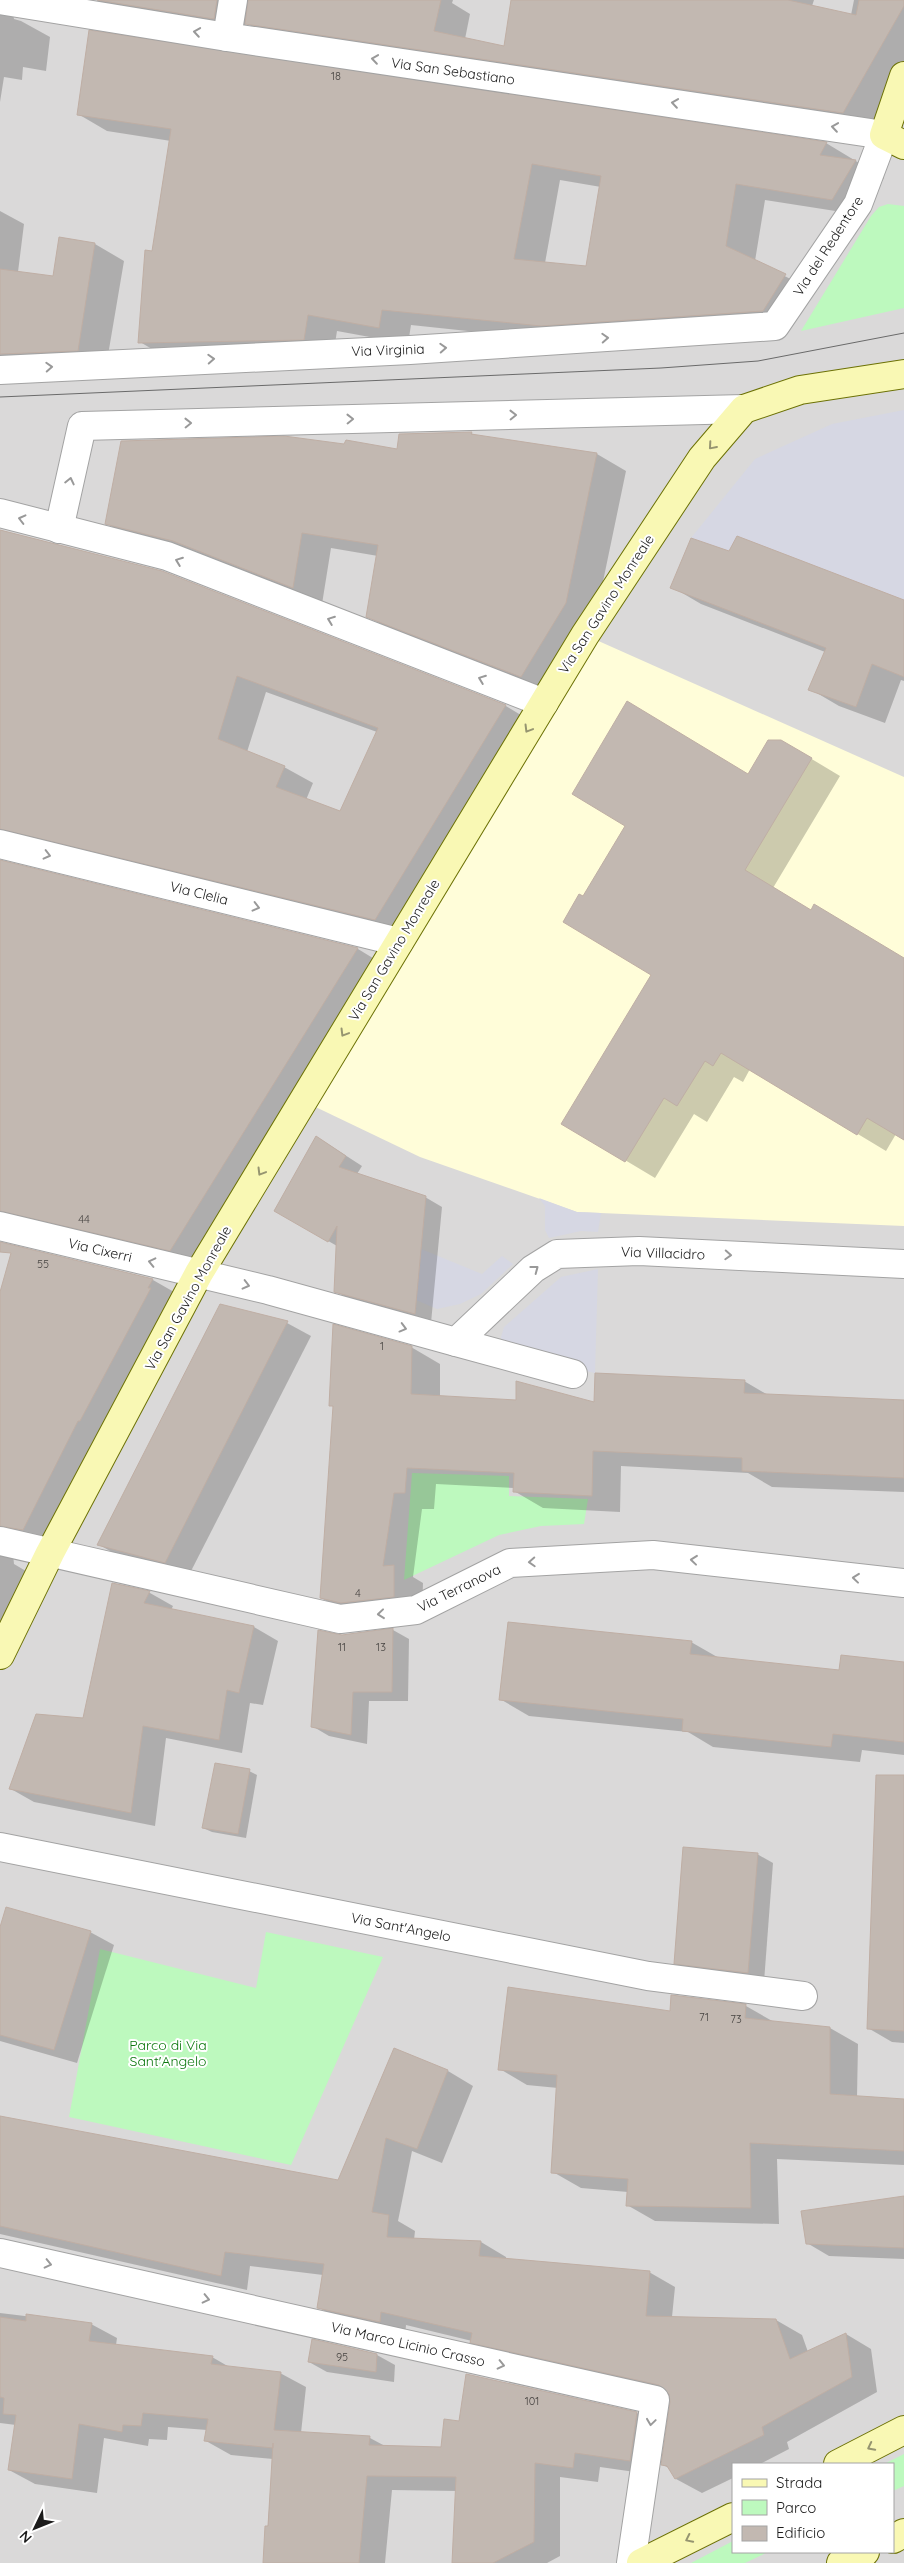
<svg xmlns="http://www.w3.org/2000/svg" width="904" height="2563" viewBox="0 0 904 2563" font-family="Quicksand,sans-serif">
<rect width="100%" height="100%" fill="#ede9e2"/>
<!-- residential -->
<path fill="#dad9d9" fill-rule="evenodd" d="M 0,0 L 904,0 L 904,2563 L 0,2563 ZM 733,2464 L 893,2464 L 893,2552 L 733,2552 Z"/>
<!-- education -->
<polygon fill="#fffdd9" points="585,635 904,777 904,1226 577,1212 420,1157 303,1101"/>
<!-- park -->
<g fill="#bdf9be">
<polygon points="888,204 904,206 904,308 801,331 871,216 879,207"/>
<polygon points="412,1473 509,1476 509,1496 588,1499 584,1524 541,1526 499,1535 404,1580"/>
<polygon points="266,1932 383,1957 291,2165 69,2117 100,1949 256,1988"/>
<polygon points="904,2454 904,2486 893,2491 893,2464 884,2464"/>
<polygon points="733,2541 733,2552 768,2552 745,2563 691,2563"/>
</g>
<!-- plaza -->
<g fill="#d6d7e3">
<polygon points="904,410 904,600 737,536 729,551 691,538 755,459 832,424"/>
<polygon points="539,1198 577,1212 601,1213 598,1232 581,1231 549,1238 545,1230 545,1206"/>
<polygon points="421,1249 482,1274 502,1256 513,1264 481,1294 460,1304 437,1309 416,1300"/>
<polygon points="598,1269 595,1373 524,1357 504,1348 501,1337 504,1327 561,1277"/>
</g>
<!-- shadow -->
<g fill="#0003" fill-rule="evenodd">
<polygon points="0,0 13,14 14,19 21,21 50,37 46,71 23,67 22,80 4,77 0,102"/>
<polygon points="97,0 453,0 452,3 470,14 465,39 505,47 512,0 814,0 812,6 851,15 854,0 904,0 904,74 873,129 275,40 246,23 243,35 124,15"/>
<path d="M 90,32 L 826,143 L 884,178 L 861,215 L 765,200 L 755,261 L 814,291 L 792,327 L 571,342 L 411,325 L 408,344 L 337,331 L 333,356 L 169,359 L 140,342 L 171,141 L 107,131 L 78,114 ZM 560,180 L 601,187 L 587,268 L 545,263 Z"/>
<polygon points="0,211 24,224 18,272 54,278 95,244 124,261 106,367 0,376"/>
<polygon points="471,433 478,437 597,454 626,471 595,620 551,693 397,633 367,616 378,556 331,548 322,604 135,540 106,523"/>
<path d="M 0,530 L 162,572 L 506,706 L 534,723 L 404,936 L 0,831 ZM 266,692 L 377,732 L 341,813 L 306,800 L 313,783 L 284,767 L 247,752 Z"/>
<polygon points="730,553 904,602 904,681 901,680 885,723 839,706 810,689 825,652 701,604 672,587"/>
<polygon points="810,758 840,776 773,888 811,911 904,959 904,1139 896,1134 886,1151 750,1069 743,1082 734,1077 707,1122 694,1114 655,1178 563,1123 653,975 583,898 749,775"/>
<polygon points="0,861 358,949 386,966 200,1266 52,1231 24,1215 0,1209"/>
<polygon points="317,1137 362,1166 357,1174 425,1197 442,1207 431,1323 352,1301 336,1291 337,1246 276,1211"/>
<polygon points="14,1247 153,1280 181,1296 52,1546 13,1554 14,1564 36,1577 0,1648 0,1296"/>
<polygon points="221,1305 287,1323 311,1336 189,1575 122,1558 98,1544"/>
<polygon points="411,1347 440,1364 440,1397 595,1404 744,1381 768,1395 904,1402 904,1492 772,1487 748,1473 621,1466 620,1512 543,1508 514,1491 514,1488 436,1484 434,1509 422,1509 413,1577 423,1583 422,1613 350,1614 321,1598 334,1407 330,1405"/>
<polygon points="113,1584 150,1593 173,1606 171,1610 254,1627 278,1641 263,1705 250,1703 242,1753 166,1738 155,1826 34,1802 11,1789 84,1720"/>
<polygon points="393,1630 409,1639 408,1701 369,1701 367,1744 329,1736 312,1726 341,1636"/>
<polygon points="691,1642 719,1658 840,1672 904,1663 904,1755 862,1750 860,1762 713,1747 688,1732 529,1716 500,1699"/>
<polygon points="249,1771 257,1775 246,1838 212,1832 203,1828"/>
<polygon points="904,1808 904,2043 892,2042 868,2028"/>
<polygon points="757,1854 773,1863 764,1982 691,1972 675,1963"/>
<polygon points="0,1931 90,1932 114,1945 77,2063 0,2041"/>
<polygon points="746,2006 774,2022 830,2028 858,2044 857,2097 904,2100 904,2165 777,2159 779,2224 655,2221 627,2205 628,2192 581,2188 553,2172 558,2088 527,2085 500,2069 671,2012"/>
<polygon points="448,2071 473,2086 442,2163 412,2151 398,2221 415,2231 414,2240 481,2242 506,2257 506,2259 649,2272 675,2287 672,2317 776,2320 802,2335 808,2352 846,2334 871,2349 877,2392 787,2442 789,2449 760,2464 733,2464 733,2478 702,2493 676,2479 671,2469 663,2465 672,2402 669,2395 497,2357 472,2341 406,2325 405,2336 343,2322 318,2307 323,2275 250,2266 247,2290 0,2234 0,2117 338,2182"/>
<polygon points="904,2197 904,2259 829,2256 807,2243"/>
<polygon points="0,2313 91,2324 117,2338 116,2345 212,2357 231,2368 280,2373 306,2387 301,2433 370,2438 385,2446 442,2448 460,2422 467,2375 637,2413 662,2428 656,2475 600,2467 598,2482 560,2477 560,2556 547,2563 453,2563 457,2491 392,2490 385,2563 265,2563 273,2459 231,2455 206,2441 207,2430 168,2427 167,2440 149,2439 148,2446 104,2438 97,2493 35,2484 9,2470 16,2425 0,2423"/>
<polygon points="377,2355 395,2365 394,2382 327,2372 309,2362"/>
</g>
<!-- building -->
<g fill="#c2b8b1" stroke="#bfaea4" fill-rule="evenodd">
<polygon points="97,0 217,0 214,19"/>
<polygon points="248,0 441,0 434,31 504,46 511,0 788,0 856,15 859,0 904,0 904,6 843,113 245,24"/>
<path d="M 89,30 L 827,142 L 820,155 L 856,160 L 832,200 L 736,184 L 726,246 L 786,274 L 763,311 L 541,326 L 382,310 L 379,328 L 308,315 L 304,340 L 138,343 L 145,250 L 152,251 L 171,129 L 77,115 ZM 532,164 L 601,176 L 586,266 L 514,259 Z"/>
<polygon points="59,237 95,243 78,351 0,354 0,269 53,276"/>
<polygon points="472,432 471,434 597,453 566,603 521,677 366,617 378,545 302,533 293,588 173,541 105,524 121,441 284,436 344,444 346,440 397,449 399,434"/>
<path d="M 0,530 L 162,571 L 506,705 L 375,920 L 0,829 ZM 237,676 L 378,728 L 340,811 L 276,787 L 285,766 L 218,739 Z"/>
<polygon points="737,536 904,600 904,677 872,664 856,707 808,690 826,648 670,588 691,538 729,551"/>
<polygon points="627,701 748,774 768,740 781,740 812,758 745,870 811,910 814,904 904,958 904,1140 867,1118 857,1135 721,1053 713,1066 705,1061 677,1106 664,1098 625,1162 561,1124 651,975 563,922 579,894 583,896 625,826 572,794"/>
<polygon points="0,860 358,948 170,1251 0,1211"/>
<polygon points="316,1136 346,1156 339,1167 426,1196 415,1314 334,1292 337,1226 328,1242 274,1211"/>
<polygon points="0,1242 153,1279 148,1288 151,1288 80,1421 78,1421 23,1530 0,1526 0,1292 11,1253 0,1252"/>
<polygon points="220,1304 288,1321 165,1563 97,1545"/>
<polygon points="333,1324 412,1346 411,1394 516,1400 516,1381 594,1402 595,1373 745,1380 744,1393 904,1400 904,1478 742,1471 742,1458 593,1451 592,1496 513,1492 514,1473 407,1468 405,1493 394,1493 383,1566 394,1565 394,1597 341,1603 320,1598 333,1406 329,1406"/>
<polygon points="112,1583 150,1591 144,1603 254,1626 239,1693 227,1690 219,1740 143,1726 131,1813 9,1789 36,1714 83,1718"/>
<polygon points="508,1622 692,1641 690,1654 839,1670 841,1655 904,1662 904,1742 833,1734 831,1747 682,1731 683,1719 499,1700"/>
<polygon points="393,1628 392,1692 353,1692 351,1735 311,1727 318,1630 342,1635"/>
<polygon points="215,1763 250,1769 238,1834 202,1828"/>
<polygon points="876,1775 904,1775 904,2031 867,2029"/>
<polygon points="683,1847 758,1853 748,1973 674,1964"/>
<polygon points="6,1907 91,1931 54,2050 0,2035 0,1927"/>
<polygon points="508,1987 670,2011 671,1995 746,2004 745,2018 830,2027 830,2094 904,2099 904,2151 750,2143 751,2208 626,2206 628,2179 551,2173 557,2075 498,2070"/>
<polygon points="394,2048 448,2070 417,2149 386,2138 372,2212 389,2215 387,2237 481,2241 479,2256 650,2271 646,2316 776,2319 790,2359 846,2333 852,2377 762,2427 764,2435 675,2479 667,2466 661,2465 670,2402 669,2394 659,2385 470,2343 472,2333 381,2312 380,2322 317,2308 324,2264 225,2252 221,2276 0,2226 0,2116 338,2180"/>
<polygon points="904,2196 904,2248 806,2244 801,2211"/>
<polygon points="26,2314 92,2323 89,2341 213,2356 211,2364 281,2372 274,2430 370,2436 369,2445 441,2447 444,2419 459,2421 466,2374 637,2412 630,2461 575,2453 573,2468 535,2463 534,2542 493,2563 452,2563 456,2477 367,2476 359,2563 263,2563 265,2526 268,2526 273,2443 273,2448 204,2441 208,2419 143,2413 141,2426 123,2425 122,2432 79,2424 72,2479 8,2470 16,2415 3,2414 4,2398 0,2397 0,2317 26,2321"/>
<polygon points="312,2339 377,2354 376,2372 308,2362"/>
</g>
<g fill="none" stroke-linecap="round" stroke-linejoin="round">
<defs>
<g id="street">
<polyline points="227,37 233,0"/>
<polyline points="0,370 410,350 775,326 858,204 884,135 227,37 0,0"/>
<polyline points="0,513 167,556 544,703"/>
<polyline points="59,529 82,426 744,409"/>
<polyline points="0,844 399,942"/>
<polyline points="0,1226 268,1290 456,1342 533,1269 557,1254 639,1251 904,1264"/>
<polyline points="456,1342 573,1374"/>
<polyline points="0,1541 340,1619 416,1610 510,1563 653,1555 904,1583"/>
<polyline points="0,1847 648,1976 803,1996"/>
<polyline points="0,2253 655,2400 631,2563"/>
</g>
<g id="secondary">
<polyline points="904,76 884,135 904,145"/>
<polyline points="0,1655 50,1553 199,1273 585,635 702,458 744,409 800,390 904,374"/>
<polyline points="838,2464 904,2430"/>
<polyline points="893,2539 904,2533"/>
<polyline points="641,2563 733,2517"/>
<polyline points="841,2563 865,2552"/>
</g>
</defs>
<!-- street casing -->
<use href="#street" stroke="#a3a3a3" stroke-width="30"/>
<!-- secondary casing -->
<use href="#secondary" stroke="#6c7105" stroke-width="30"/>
<!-- street -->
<use href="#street" stroke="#fff" stroke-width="28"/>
<!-- secondary -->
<use href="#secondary" stroke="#f9f8b4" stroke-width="28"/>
<!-- tram -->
<polyline stroke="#6a6a6a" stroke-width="1" points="0,397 661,368 758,361 904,333"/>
</g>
<!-- one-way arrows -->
<defs><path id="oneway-chevron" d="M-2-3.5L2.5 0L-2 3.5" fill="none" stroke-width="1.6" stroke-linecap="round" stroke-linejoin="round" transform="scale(1.25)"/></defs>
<g stroke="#999">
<use href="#oneway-chevron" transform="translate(197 32) rotate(-171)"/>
<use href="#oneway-chevron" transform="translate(375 59) rotate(-172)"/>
<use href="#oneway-chevron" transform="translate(675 103) rotate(-172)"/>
<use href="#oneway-chevron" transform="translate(835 127) rotate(-172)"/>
<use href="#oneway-chevron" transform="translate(605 338) rotate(-3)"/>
<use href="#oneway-chevron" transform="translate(443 348) rotate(-3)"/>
<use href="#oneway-chevron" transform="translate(211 359) rotate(-3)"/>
<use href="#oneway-chevron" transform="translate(49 367) rotate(-3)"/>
<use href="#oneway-chevron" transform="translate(513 415) rotate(-1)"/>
<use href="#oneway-chevron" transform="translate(350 419) rotate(-1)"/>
<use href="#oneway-chevron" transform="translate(188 423) rotate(-1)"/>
<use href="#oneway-chevron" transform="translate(70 481) rotate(-77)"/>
<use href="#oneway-chevron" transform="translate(22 519) rotate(-166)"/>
<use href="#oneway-chevron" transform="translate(179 561) rotate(-159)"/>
<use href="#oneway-chevron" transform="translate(331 620) rotate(-159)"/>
<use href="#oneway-chevron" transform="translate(482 679) rotate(-159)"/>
<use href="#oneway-chevron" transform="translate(47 855) rotate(14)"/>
<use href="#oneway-chevron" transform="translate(256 907) rotate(14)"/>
<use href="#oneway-chevron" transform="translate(728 1255) rotate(3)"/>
<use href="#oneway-chevron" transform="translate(152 1262) rotate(-167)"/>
<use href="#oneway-chevron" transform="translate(535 1269) rotate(-37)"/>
<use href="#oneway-chevron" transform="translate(246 1285) rotate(14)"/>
<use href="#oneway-chevron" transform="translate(403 1328) rotate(15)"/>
<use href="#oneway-chevron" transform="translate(694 1560) rotate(-174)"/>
<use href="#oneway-chevron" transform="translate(532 1562) rotate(177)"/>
<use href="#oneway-chevron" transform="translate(856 1578) rotate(-174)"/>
<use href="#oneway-chevron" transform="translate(381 1614) rotate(174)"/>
<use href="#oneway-chevron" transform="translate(48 2264) rotate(13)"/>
<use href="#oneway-chevron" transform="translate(206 2299) rotate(13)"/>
<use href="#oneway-chevron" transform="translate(501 2365) rotate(13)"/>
<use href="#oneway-chevron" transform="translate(651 2422) rotate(98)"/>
</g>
<g stroke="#969570">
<use href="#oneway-chevron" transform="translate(712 446) rotate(131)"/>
<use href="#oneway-chevron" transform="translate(528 729) rotate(121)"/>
<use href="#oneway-chevron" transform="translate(344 1033) rotate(121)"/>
<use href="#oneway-chevron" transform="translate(261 1172) rotate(121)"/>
<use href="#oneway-chevron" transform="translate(871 2447) rotate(153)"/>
<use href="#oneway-chevron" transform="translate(689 2539) rotate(154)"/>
</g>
<g text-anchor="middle" stroke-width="4" stroke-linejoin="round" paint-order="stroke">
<!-- number labels -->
<g font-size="11" fill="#464341">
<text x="336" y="80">18</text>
<text x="84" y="1223">44</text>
<text x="43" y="1268">55</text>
<text x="382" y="1350">1</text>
<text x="358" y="1597">4</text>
<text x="342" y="1651">11</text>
<text x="381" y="1651">13</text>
<text x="704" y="2021">71</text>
<text x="736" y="2023">73</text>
<text x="342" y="2361">95</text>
<text x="532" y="2405">101</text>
</g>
<!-- street labels -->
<g font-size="14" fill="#1c1c1c" stroke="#fff">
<text transform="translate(453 71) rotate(8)" y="5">Via San Sebastiano</text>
<text transform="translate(828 246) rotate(-57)" y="5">Via del Redentore</text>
<text transform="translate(388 350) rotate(-2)" y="5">Via Virginia</text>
<text transform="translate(606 604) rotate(-57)" y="5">Via San Gavino Monreale</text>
<text transform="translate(199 893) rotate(14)" y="5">Via Clelia</text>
<text transform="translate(394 950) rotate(-59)" y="5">Via San Gavino Monreale</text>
<text transform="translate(100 1250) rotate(13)" y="5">Via Cixerri</text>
<text transform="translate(663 1253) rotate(2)" y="5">Via Villacidro</text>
<text transform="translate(188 1298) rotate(-61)" y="5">Via San Gavino Monreale</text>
<text transform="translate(459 1588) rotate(-26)" y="5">Via Terranova</text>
<text transform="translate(401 1927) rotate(11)" y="5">Via Sant'Angelo</text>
<text transform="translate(408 2344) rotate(13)" y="5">Via Marco Licinio Crasso</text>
</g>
<!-- park labels -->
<g font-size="14" fill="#0c780e" stroke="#fff">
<text x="168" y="2050">Parco di Via<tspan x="168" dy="16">Sant'Angelo</tspan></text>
</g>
</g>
<!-- legend -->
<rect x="732" y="2463" width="162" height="90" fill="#ffffff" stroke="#a4a4a4"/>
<rect x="742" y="2479" width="25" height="8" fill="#f9f8b4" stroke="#a4a4a4"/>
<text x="776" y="2488" font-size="15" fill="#1c1c1c">Strada</text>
<rect x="742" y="2500" width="25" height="15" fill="#bdf9be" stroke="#a4a4a4"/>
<text x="776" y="2513" font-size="15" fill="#1c1c1c">Parco</text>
<rect x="742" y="2526" width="25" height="15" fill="#c2b8b1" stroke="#a4a4a4"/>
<text x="776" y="2538" font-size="15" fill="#1c1c1c">Edificio</text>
<!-- north arrow -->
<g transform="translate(35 2528) rotate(227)" stroke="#ffffff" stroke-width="4" paint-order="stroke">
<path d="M0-4L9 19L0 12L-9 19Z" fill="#1c1c1c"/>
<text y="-8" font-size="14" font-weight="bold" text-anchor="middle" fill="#1c1c1c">N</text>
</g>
</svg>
